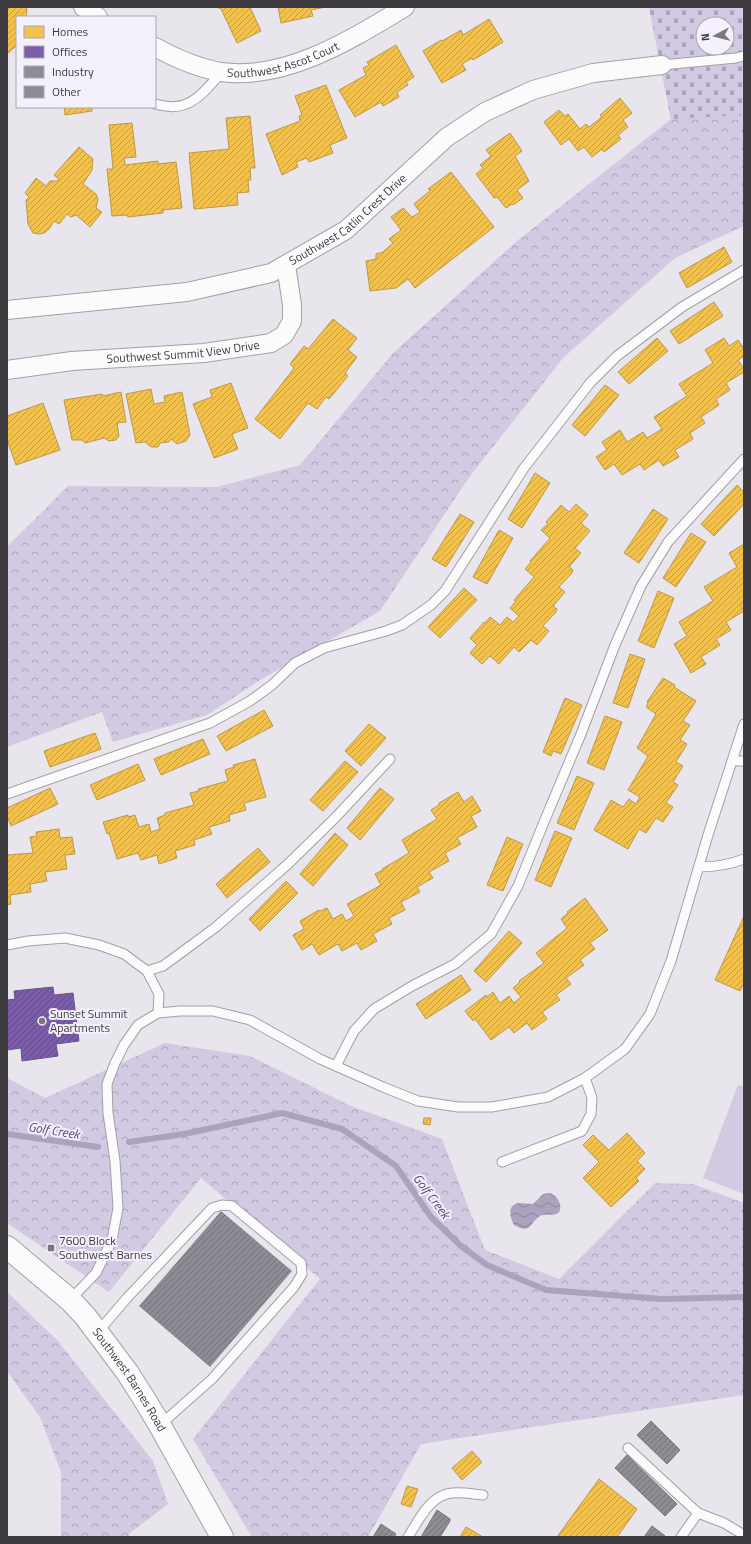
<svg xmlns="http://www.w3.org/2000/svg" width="751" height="1544" viewBox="0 0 751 1544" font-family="'Titillium Web',sans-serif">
<defs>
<pattern id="forest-crowns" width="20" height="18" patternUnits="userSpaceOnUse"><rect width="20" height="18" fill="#d2c9e3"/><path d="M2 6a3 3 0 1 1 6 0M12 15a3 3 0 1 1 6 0" fill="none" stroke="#aca4b9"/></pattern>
<pattern id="cemetery-stones" width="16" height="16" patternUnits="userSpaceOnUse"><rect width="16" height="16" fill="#d2c9e3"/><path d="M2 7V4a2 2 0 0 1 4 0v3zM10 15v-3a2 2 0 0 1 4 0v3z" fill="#aca4b9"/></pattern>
<pattern id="water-waves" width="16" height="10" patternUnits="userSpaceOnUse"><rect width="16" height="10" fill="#aca2bf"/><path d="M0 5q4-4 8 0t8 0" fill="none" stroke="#8d859d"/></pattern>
<pattern id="homes-hatch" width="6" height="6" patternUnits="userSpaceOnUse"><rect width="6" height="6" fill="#f2c14e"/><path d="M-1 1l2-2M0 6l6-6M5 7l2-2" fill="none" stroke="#c59e42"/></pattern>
<pattern id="offices-hatch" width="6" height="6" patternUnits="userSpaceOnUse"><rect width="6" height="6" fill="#7b5ea7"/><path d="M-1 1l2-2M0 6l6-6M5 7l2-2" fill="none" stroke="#614b82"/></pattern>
<pattern id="industry-hatch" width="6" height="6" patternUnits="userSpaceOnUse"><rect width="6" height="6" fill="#8d8d92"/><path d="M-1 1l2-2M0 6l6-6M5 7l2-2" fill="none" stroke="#747479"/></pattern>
<pattern id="building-hatch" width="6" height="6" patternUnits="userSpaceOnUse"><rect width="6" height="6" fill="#8e8b94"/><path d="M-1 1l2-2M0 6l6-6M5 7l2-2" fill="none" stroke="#75737a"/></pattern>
</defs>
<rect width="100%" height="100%" fill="#e8e6ec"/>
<!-- forest -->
<g fill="url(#forest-crowns)" fill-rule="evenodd">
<path d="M 649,7 L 744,7 L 744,226 L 675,258 L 563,358 L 470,476 L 380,611 L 257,682 L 207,715 L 113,742 L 102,712 L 7,747 L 7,547 L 68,486 L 217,487 L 300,465 L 393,353 L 517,241 L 671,119 ZM 703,24 L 727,24 L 727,48 L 703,48 Z"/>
<polygon points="165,1043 250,1056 351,1106 442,1139 485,1250 559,1279 655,1183 693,1184 744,1203 744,1395 421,1444 368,1537 252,1537 193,1439 320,1279 201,1178 109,1292 7,1223 7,1078 45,1098"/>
<polygon points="7,1292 58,1341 153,1461 168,1504 129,1534 129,1537 61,1537 61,1472 40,1417 7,1371"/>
</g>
<!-- cemetery -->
<path fill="url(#cemetery-stones)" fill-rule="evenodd" d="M 649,7 L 744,7 L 744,115 L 671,119 ZM 703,24 L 727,24 L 727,48 L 703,48 Z"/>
<!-- garden -->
<polygon fill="#d2c9e3" points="738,1085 744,1087 744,1194 703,1178"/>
<!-- water -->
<path fill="url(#water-waves)" d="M 550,1193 C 555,1195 558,1198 560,1204 C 563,1220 546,1212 540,1216 C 529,1223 532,1235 514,1225 C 510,1218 506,1204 520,1203 C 524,1203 528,1204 533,1204 L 543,1194 Z"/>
<!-- homes -->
<g fill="url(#homes-hatch)" stroke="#bc994a">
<polygon points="7,7 24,7 27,9 26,17 17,17 17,45 7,54"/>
<polygon points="216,7 250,7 261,31 237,43 221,9"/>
<polygon points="278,7 326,7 311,10 313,16 281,23"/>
<polygon points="489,19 503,42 473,60 472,58 462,64 466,70 442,83 423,51 441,40 442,41 461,30 463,35"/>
<polygon points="396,45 414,77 406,82 408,85 397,92 399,97 383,106 381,102 355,117 339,90 366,75 363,68 369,65 367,62"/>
<polygon points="326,85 347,138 330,145 333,153 309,162 307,158 296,162 298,167 282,175 266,134 300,121 299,116 302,115 295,96"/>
<polygon points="620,98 632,113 623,120 628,127 618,135 621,139 604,152 602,149 592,157 584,147 578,151 569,139 561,145 544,122 559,110 565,116 568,114 580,129 586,124 589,127 602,117 600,115"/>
<polygon points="64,107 92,107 92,111 65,115"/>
<polygon points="250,116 255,168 250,168 251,180 248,180 249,192 237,193 238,205 194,209 189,153 229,149 226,118"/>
<polygon points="132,123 136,157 124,158 125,165 158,161 158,164 176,162 182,208 163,210 163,213 128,217 127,215 112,216 107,169 113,169 109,125"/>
<polygon points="510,133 522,151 515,156 529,181 517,190 523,198 513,205 512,204 506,208 497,197 494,198 476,174 483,168 480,165 491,156 486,150"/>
<polygon points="79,147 93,159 92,170 83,184 96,194 98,200 96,208 102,212 90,227 76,215 71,217 67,214 59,224 54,221 49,229 44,233 39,234 33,233 28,224 26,200 29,197 25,193 36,178 46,186 50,181 57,181 59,179 54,175"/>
<polygon points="451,172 494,227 415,288 408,279 396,288 370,291 366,261 376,259 376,254 383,252 393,243 389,239 401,230 391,217 403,208 412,217 420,212 414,204 431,190 428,189"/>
<polygon points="724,247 732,262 687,288 679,273"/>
<polygon points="714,302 723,316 679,344 670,331"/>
<polygon points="333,319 357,338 348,350 357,357 345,373 348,376 329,399 326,397 317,409 308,403 280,439 255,419 294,368 290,364 304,346 308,349"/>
<polygon points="657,338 668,351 629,384 618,372"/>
<polygon points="724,338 729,346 738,340 744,349 744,356 738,360 744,369 744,372 726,383 730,390 716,399 719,405 701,417 705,423 690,433 693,439 675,450 679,457 663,466 659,460 644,470 640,464 622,475 614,464 605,470 596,457 607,450 602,442 620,430 627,442 643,432 647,438 662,429 654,417 687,396 679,384 713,363 705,350"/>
<polygon points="231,383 248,428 232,434 238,449 214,458 193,404 212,397 210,390"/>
<polygon points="605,385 619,395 585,436 572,425"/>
<polygon points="151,389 154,404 165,402 164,396 182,392 190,435 186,441 177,444 171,439 169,442 160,443 158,447 151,447 145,442 136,443 126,394"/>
<polygon points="121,392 126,422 117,423 119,436 116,440 109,441 104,438 85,443 82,440 72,440 64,400 102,394 103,396"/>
<polygon points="43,403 60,450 16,465 7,440 7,416"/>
<polygon points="535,473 550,483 522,528 508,519"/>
<polygon points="737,485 744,492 744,504 714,536 701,524"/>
<polygon points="576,504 588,515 581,523 590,531 575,548 581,553 569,567 573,570 572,573 559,587 565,592 553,606 557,609 556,612 543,626 549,631 537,645 531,640 519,652 514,647 499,664 490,656 482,664 470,653 477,645 470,638 484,622 485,623 490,617 500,625 507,617 513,622 519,616 510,608 516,601 514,600 534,577 525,569 531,562 530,561 550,538 541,530 548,524 546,522 561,505 569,512"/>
<polygon points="653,509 668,519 639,563 624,553"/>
<polygon points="460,514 474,522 446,567 432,559"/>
<polygon points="499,530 513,538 487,584 473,577"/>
<polygon points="691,533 706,542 676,587 663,578"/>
<polygon points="744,544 744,603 741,605 744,611 726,622 731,630 716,639 720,645 701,657 706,664 691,673 674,644 687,636 679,622 713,601 704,587 737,567 729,553"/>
<polygon points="464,588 477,600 440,638 428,627"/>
<polygon points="658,591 674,598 654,648 638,641"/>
<polygon points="630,654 645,659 628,708 613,703"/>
<polygon points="663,678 675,685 674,687 696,701 683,721 690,725 680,740 687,744 676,762 683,766 673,782 678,785 666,803 673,807 663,822 656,818 646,833 639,829 628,849 594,830 611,800 623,807 629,799 636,804 640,797 628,790 648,756 637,748 656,714 646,707 648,703 647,702"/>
<polygon points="565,698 582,705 561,754 553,751 551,756 543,752"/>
<polygon points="264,710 273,726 226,751 217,736"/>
<polygon points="605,716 622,722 604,770 587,763"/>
<polygon points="369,724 386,738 361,766 345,751"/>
<polygon points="95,733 101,749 50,767 44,751"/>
<polygon points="203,739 210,754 161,775 154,759"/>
<polygon points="255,759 266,797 244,803 246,810 229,815 230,821 209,827 212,834 194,840 195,845 175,851 177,858 159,864 157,855 141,860 138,853 117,859 109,833 107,834 103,822 128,815 128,817 135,815 139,827 149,824 151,832 160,829 157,818 165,815 165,813 194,805 190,793 199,791 198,789 228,781 225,770 234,767 233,765"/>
<polygon points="345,761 358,772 323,811 310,800"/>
<polygon points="138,764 145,780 97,800 90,785"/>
<polygon points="577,776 594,783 574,830 557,823"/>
<polygon points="50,788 58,804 11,826 7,816 7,808"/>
<polygon points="380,788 394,799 360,840 347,828"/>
<polygon points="458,792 464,802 472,796 481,811 471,816 477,827 457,838 461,844 445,853 449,861 429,872 433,878 417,887 420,892 401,902 405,910 389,918 392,924 373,934 377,941 361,950 357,943 342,951 338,944 319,955 312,944 302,950 293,935 304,929 300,921 319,910 320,911 327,908 333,919 342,914 346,921 354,916 347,904 381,885 375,874 383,870 382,869 409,853 402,840 437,819 431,810 439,805 439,803"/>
<polygon points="59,829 60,838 72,837 75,854 65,855 67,869 45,872 47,881 30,884 31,892 10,895 11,904 7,905 7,855 33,853 30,837 37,836 36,832"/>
<polygon points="555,831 572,838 551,887 535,880"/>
<polygon points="335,833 348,845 313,886 300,874"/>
<polygon points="507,837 523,844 503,891 487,885"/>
<polygon points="258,848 270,862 227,898 216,884"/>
<polygon points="286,881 298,893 260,931 249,919"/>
<polygon points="585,898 608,930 590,943 595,949 580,960 584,965 566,978 571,984 556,995 560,1000 542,1012 547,1019 532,1030 527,1023 514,1033 509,1027 491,1040 475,1019 473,1021 465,1011 486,995 487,997 493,992 500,1003 509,996 514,1003 521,997 513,988 520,982 519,981 544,963 536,953 567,928 561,919 568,913 567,912"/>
<polygon points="744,916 744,982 740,991 715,980"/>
<polygon points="509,931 522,943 486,982 474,971"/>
<polygon points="461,975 471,990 426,1019 416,1004"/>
<polygon points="424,1118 431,1118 430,1125 423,1124"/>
<polygon points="627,1133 645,1153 637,1161 645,1169 636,1178 639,1181 611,1207 583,1178 599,1162 583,1145 593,1135 609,1150"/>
<polygon points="472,1451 482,1462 462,1480 452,1468"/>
<polygon points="599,1479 637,1509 617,1537 557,1537"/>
<polygon points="407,1486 418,1489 411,1507 401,1504"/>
<polygon points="466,1527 483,1537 460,1537"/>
</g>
<!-- offices -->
<polygon fill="url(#offices-hatch)" stroke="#685488" points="53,987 54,995 73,993 79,1041 56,1044 58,1056 22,1061 21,1048 7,1050 7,1000 15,999 14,991"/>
<!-- industry -->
<g fill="url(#industry-hatch)" stroke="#757479">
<polygon points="651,1421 680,1450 667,1464 637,1435"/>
<polygon points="627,1455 677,1504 665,1516 615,1468"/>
<polygon points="437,1510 450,1519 450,1521 440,1537 421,1537"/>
<polygon points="381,1524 396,1534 394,1537 373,1537"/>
<polygon points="652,1526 665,1536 664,1537 644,1537"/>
</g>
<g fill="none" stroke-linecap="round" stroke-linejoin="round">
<!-- stream -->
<g stroke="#aca2bf" stroke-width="6">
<polyline points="7,1134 98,1147"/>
<polyline points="129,1142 184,1134 282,1113 342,1129 396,1166 431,1217 461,1246 487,1265 546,1290 662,1299 744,1297"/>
</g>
</g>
<!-- building -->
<polygon fill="url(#building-hatch)" points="221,1211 292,1271 210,1367 139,1306"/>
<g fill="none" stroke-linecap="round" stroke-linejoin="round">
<defs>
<g id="lane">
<polyline points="662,65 736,58 744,56"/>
<path d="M 155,104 C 189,114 201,95 222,72"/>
<polyline points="732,761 744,761"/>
<polyline points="7,794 210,723 250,701 272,685 295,663 324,648 386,631 402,625 431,605 445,591 524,468 590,383 617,356 682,307 744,270"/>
<path d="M 699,867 C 715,867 729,865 744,859"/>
<polyline points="7,945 28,941 65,938 99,945 124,954 147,971 159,994 158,1013"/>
<polyline points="147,971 163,966 216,927 288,864 336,817 390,759"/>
<polyline points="336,1066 354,1031 374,1009 412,986 455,964 491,934 518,886 544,822 581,734 615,645 641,586 668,542 744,459"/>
<polyline points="502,1162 582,1131 591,1114 592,1098 585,1078"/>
<polyline points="70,1300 96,1273 112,1240 118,1208 115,1161 108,1113 107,1084 115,1063 124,1045 138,1025 158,1013 180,1011 213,1011 250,1020 320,1059 383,1087 418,1101 458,1107 492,1107 548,1097 585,1078 625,1049 650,1014 671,961 708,835 744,724"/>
<polyline points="97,1333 127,1298 212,1208 222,1205 232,1206 301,1263 302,1274 294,1287 212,1379 160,1425"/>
<polyline points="628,1448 698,1513"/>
<path d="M 408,1537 C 419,1520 430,1495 452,1493 C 462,1492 473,1494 483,1495"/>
<polyline points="681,1537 698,1513 724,1523 744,1535"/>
</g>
<g id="street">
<polyline points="83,7 98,17"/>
<path id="s1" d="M 155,47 C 175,58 198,68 221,72 C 286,81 352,39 405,7"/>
<path id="s2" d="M 7,310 L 187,292 L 271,273 L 346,230 L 447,137 L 485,112 L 533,90 L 593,73 L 662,65"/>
<path id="s3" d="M 7,370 L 72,361 L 204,353 L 271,343 L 284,335 L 292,321 L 292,305 L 286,265"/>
</g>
<g id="primary">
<path id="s4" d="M 7,1247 L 70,1300 L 85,1316 L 127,1372 L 143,1397 L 158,1422 L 222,1537"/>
</g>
</defs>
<!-- lane casing -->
<use href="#lane" stroke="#a2a0a5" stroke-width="11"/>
<!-- street casing -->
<use href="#street" stroke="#a2a0a5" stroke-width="20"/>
<!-- primary casing -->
<use href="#primary" stroke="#a2a0a5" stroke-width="24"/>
<!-- lane -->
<use href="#lane" stroke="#fcfbfc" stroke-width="9"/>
<!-- street -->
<use href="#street" stroke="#fcfbfc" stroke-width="18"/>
<!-- primary -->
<use href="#primary" stroke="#fcfbfc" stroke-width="22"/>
</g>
<!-- markers -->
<g fill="#79777c" stroke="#f4f0fc" stroke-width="1.5">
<circle cx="42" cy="1021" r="4"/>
<rect x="47" y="1244" width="8" height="8" rx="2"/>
</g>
<g text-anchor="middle" stroke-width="4" stroke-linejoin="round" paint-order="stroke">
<!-- street labels -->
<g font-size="12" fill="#3d3b40" stroke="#f4f0fc">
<text dy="4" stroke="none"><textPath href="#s1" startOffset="135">Southwest Ascot Court</textPath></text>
<text dy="4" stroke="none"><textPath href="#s2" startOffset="361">Southwest Catlin Crest Drive</textPath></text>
<text dy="4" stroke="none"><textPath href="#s3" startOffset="177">Southwest Summit View Drive</textPath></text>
<text dy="4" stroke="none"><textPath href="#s4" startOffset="182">Southwest Barnes Road</textPath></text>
</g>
<!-- poi labels -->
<g font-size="12" fill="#3d3b40" stroke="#f4f0fc" text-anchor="start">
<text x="50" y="1018">Sunset Summit<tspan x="50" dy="14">Apartments</tspan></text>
<text x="59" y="1245">7600 Block<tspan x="59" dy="14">Southwest Barnes</tspan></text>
</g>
<!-- water labels -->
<g font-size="13" font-style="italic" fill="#5a457c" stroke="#f4f0fc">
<text transform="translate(54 1130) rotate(9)" y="5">Golf Creek</text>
<text transform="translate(432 1196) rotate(53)" y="5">Golf Creek</text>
</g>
</g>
<!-- border -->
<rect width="751" height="1544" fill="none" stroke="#3d3b40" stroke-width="16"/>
<!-- legend -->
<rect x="16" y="16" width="140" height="92" fill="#f4f0fc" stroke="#aba8b1"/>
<rect x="24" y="26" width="20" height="12" fill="#f2c14e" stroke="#aba8b1"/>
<text x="52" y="36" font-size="12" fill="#3d3b40">Homes</text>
<rect x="24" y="46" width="20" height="12" fill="#7b5ea7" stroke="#aba8b1"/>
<text x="52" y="56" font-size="12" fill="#3d3b40">Offices</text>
<rect x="24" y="66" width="20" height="12" fill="#8d8d92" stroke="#aba8b1"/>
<text x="52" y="76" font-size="12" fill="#3d3b40">Industry</text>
<rect x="24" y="86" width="20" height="12" fill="#8e8b94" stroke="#aba8b1"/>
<text x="52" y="96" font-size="12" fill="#3d3b40">Other</text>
<!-- north arrow -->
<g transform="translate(715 36) rotate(263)"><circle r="19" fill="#f4f0fc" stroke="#aba8b1"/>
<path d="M0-3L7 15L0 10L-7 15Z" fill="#79777c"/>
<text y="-6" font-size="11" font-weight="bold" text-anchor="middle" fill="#3d3b40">N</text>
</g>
</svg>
